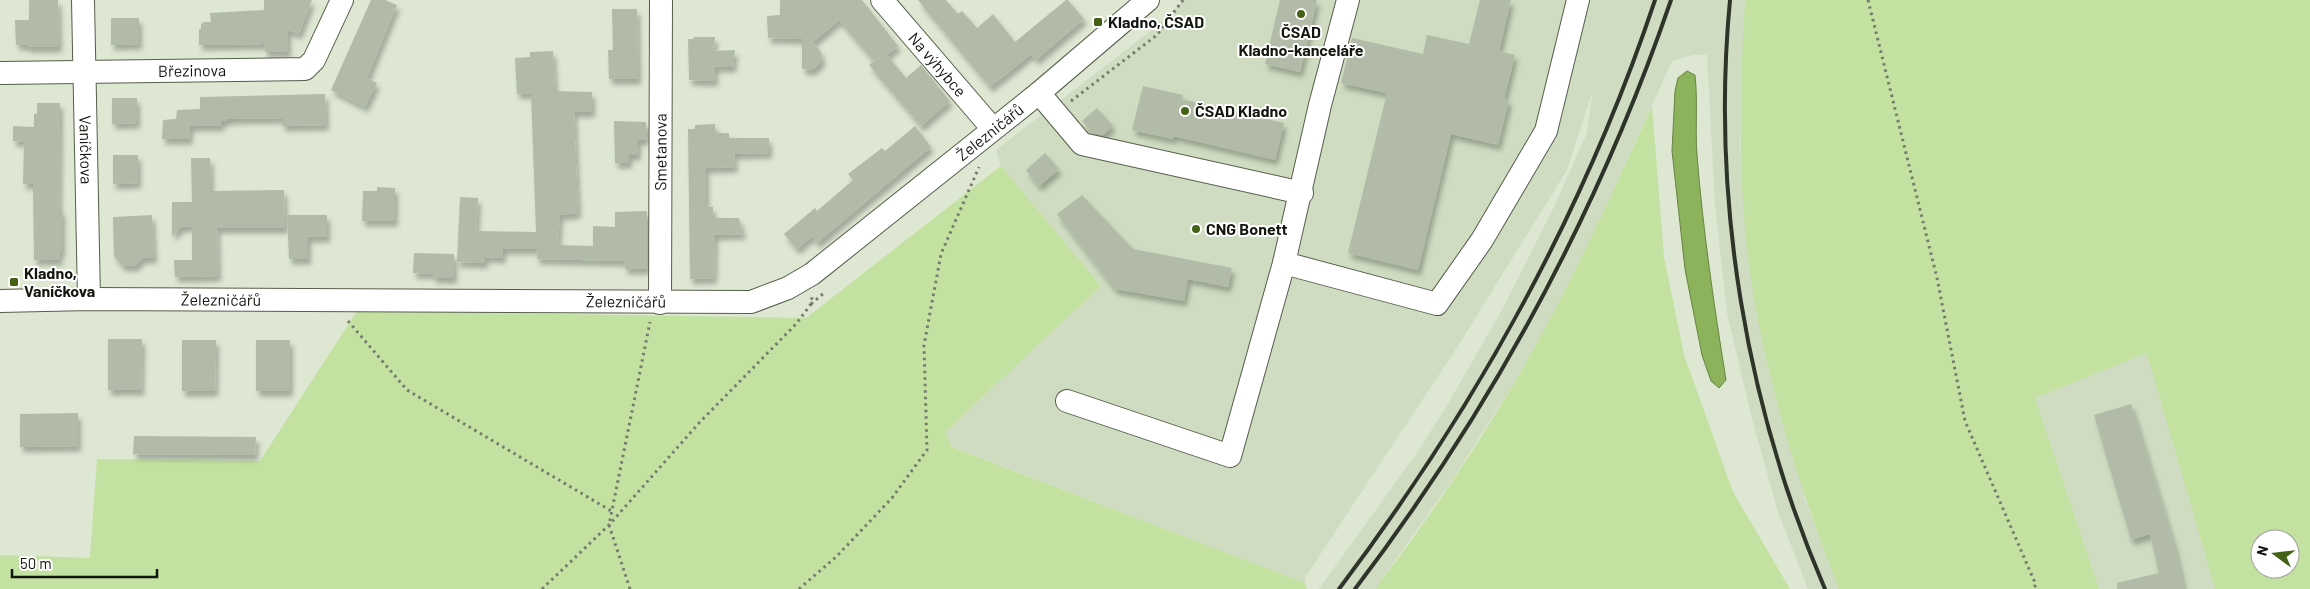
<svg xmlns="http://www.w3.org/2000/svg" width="2310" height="589" viewBox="0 0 2310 589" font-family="Barlow,sans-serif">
<defs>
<filter id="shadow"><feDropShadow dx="3" dy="5.5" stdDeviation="2.5" flood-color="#0004"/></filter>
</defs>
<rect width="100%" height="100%" fill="#dde7d2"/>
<!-- built -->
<g fill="#cfdcc1">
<polygon points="1184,0 1745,0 1740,144 1744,203 1756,308 1806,502 1839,589 1808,589 1778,512 1752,419 1727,313 1715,205 1707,55 1693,55 1672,61 1587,248 1552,316 1514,383 1453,479 1375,589 1319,589 1416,454 1445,409 1502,310 1555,205 1587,133 1593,90 1567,170 1458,346 1306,576 1305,583 953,447 944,433 1101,286 1001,166 996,150 1153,29"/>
<polygon points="2148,353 2215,589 2099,589 2035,398"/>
</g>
<!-- green -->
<g fill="#c3e1a1" fill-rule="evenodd">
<path d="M 1745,0 L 2310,0 L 2310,589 L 2215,589 L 2147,353 L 2035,398 L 2099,589 L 1839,589 C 1803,498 1774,406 1756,310 C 1737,208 1739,102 1745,0 ZM 2260,539 L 2290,539 L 2290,569 L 2260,569 Z"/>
<path d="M 1652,106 L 1664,257 L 1684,355 L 1733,492 L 1790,589 L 1375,589 C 1441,503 1501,411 1552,315 C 1588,247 1620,176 1652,106 Z"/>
<polygon points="1001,166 1101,286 945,432 952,447 1305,583 1307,589 0,589 0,555 90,558 97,459 260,461 357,311 806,318"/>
</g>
<!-- water -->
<path fill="#8cb35b" stroke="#678444" d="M 1687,71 L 1695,75 C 1698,102 1695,129 1697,155 C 1703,231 1714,305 1726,380 L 1719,388 L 1711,381 L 1702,355 L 1685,269 L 1672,151 L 1675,91 L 1678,78 Z"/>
<!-- building -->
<g fill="#b1bba7" filter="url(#shadow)">
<polygon points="29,0 58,0 59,47 27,47 27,45 16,45 15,20 29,20"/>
<polygon points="264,0 312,0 299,34 288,30 288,52 265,52 264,44 199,45 199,29 201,29 201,24 204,22 211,22 210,13 264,10"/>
<polygon points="371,0 385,0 397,5 367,78 377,83 365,107 331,90"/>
<polygon points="780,0 862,0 898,46 887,55 906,78 921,65 950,101 921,126 869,65 874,61 839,20 813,42 822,54 821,56 823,60 813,70 802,69 802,39 768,38 767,16 780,15"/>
<polygon points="918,0 946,0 958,14 962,11 977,28 993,14 1015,42 1066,0 1068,0 1084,19 1036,60 1031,54 990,87"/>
<polygon points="1280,0 1317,0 1300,72 1265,64"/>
<polygon points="1480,0 1511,0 1499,51 1515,55 1504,99 1509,100 1498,145 1451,134 1418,270 1348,253 1387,93 1341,83 1352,38 1423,54 1427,35 1469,44"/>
<polygon points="612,9 637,9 638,79 609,79 608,50 613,50"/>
<polygon points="111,18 139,18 139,44 111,45"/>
<polygon points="694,37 715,37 714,51 735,50 733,67 715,67 715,81 689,80 688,39 693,39"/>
<polygon points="553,51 555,91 592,92 592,112 574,112 578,213 560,215 558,245 593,246 593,226 615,227 615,212 647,211 647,269 625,269 624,261 537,259 536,249 503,249 503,258 485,257 485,263 457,262 460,197 478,198 476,231 536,232 531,93 517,94 515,58 530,57 530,52"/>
<polygon points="1143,86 1183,95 1182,99 1284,123 1275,160 1174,136 1173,139 1132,130"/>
<polygon points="325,94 326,125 282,126 282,118 227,119 227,121 221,121 221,126 190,126 190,139 162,139 163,120 176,119 177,110 200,109 200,97"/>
<polygon points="112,98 137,98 137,123 112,124"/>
<polygon points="37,103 60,103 59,210 62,210 62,252 59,252 60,260 34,260 33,184 23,184 24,142 13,141 13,126 34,127 34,114 37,114"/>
<polygon points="1097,108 1113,126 1103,135 1093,133 1082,121"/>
<polygon points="614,121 646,122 646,140 638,140 638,155 629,155 629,163 615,163"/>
<polygon points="715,124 715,133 729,133 729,138 769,138 769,153 734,154 735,167 706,168 706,207 713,207 713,218 739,218 743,234 715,235 714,278 690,279 688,129 695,129 695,125"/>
<polygon points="915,126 931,147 817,243 812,236 797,249 784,234 815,208 817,211 853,180 848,174 882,148 885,151"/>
<polygon points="1045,153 1059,169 1039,186 1026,170"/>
<polygon points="113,155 138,155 138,183 113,184"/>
<polygon points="191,158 210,158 211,191 284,190 285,228 217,228 218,276 175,277 174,260 192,260 192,226 181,227 172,236 172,202 192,202"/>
<polygon points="377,187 395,188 395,221 362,221 363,191 377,191"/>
<polygon points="1082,195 1133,249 1232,268 1228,287 1188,279 1184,301 1115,289 1057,214"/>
<polygon points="152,215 154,258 143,258 135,266 123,266 114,256 113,217"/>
<polygon points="287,215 327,215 327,237 308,237 308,259 289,259"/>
<polygon points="414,253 454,254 454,278 433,278 434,274 413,273"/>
<polygon points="108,339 142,339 141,390 108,390"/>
<polygon points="182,340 216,340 215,391 182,391"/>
<rect x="256" y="340" width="34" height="51"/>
<polygon points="2131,404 2175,548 2184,589 2117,589 2117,583 2159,573 2150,534 2131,540 2094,415"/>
<polygon points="78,413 78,446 20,447 20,414"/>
<polygon points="134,436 256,437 255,455 133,454"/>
</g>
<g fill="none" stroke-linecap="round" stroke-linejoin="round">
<defs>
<g id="minor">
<path id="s1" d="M 83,0 L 89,299"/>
<path id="s2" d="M 882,0 L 993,129"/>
<path id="s3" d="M 0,73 L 305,69 L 314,60 L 342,0"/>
<polyline points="1039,93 1082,144 1302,193"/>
<polyline points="1284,263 1437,304 1482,240 1546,131 1578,0"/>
<path id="s4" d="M 0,301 L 89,299 L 751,302 L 788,288 L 812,274 L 1039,93 L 1148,0"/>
<path id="s5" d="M 660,303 L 661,0"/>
<polyline points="1067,401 1230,456 1284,263 1320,105 1348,0"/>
</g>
</defs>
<!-- minor casing -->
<use href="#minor" stroke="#555e4c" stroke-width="24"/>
<!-- path -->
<g stroke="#747b6c" stroke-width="3" stroke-dasharray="2.5 4" stroke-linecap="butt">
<polyline points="1868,0 1937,278 1965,421 2036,585 2032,589"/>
<polyline points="1071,101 1157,35 1183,0"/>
<polyline points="811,304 824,293"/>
<polyline points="348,321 407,390 613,512"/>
<polyline points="542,589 609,525 699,423 796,324 811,304 812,297"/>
<polyline points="630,589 609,525 650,322"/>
<polyline points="799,589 837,556 892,498 927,450 924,345 941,254 979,167"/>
</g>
<!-- minor -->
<use href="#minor" stroke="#fff" stroke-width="22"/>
<!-- rail -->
<g stroke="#2f342a" stroke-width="4">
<path d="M 1730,0 C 1711,199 1746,406 1825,589"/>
<path d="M 1339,589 C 1474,410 1584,213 1655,0"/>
<path d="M 1355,589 C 1491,410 1598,213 1671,0"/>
</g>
</g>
<!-- markers -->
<g fill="#446215" stroke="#fff" stroke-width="2">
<circle cx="1301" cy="14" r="5"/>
<rect x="1093" y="17" width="10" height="10" rx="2.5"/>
<circle cx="1185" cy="111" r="5"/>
<circle cx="1196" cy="229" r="5"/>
<rect x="9" y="277" width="10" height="10" rx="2.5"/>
</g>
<g text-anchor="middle" stroke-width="4" stroke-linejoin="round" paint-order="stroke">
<!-- poi labels -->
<g font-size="16" font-weight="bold" fill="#12160e" stroke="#fff" text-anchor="start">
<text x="1108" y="28">Kladno, ČSAD</text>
<text x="1301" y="38" text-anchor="middle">ČSAD<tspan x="1301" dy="18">Kladno-kanceláře</tspan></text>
<text x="1195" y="117">ČSAD Kladno</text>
<text x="1206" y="235">CNG Bonett</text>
<text x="24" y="279">Kladno,<tspan x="24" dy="18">Vaníčkova</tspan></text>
</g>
<!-- street labels -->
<g font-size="16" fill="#12160e" stroke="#fff">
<text dy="6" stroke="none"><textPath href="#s2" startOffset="85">Na výhybce</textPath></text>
<text dy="6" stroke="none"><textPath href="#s3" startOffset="192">Březinova</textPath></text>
<text dy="6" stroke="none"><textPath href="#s4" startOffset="1046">Železničářů</textPath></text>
<text dy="6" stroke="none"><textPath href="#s1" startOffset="150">Vaníčkova</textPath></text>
<text dy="6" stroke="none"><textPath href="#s5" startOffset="151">Smetanova</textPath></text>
<text dy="6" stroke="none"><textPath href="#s4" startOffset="221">Železničářů</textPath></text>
<text dy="6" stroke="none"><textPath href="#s4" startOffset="626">Železničářů</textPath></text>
</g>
</g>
<!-- north arrow -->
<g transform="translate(2275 554) rotate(285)"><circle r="24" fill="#ffffff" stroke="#a0a29f"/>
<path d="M0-4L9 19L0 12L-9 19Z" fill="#446215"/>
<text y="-8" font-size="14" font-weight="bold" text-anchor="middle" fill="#12160e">N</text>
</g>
<!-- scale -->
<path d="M12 569v8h145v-8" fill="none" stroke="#12160e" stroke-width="2.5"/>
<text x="20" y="569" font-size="15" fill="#12160e" stroke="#ffffff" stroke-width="4" paint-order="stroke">50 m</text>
</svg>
